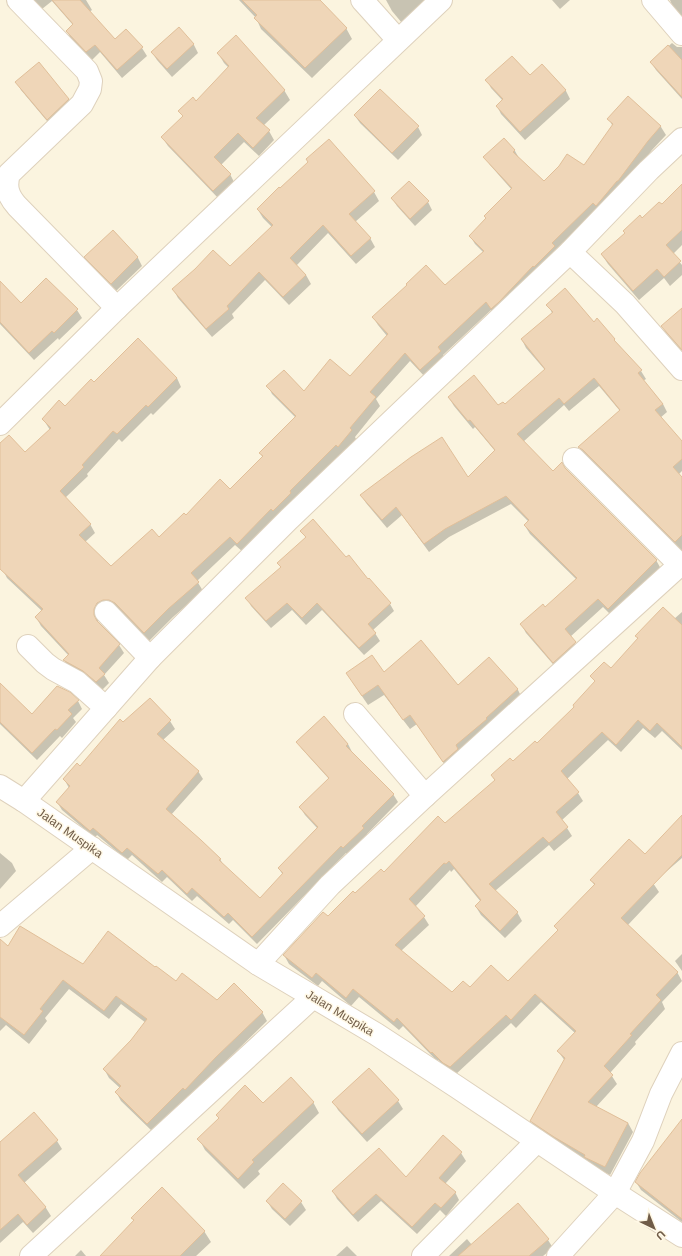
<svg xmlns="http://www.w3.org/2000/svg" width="682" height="1256" viewBox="0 0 682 1256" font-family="Arial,sans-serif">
<rect width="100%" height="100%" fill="#fbf4df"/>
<!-- shadow -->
<g fill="#0003">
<polygon points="33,0 86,0 92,10 89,12 115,41 126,31 142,48 147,56 122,78 100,52 92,60 71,39 67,31 73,25 52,1 42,9"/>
<polygon points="239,0 319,0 346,28 352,39 312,78 261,29 256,18"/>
<polygon points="386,0 429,0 407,29 392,11"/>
<polygon points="552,0 570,0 560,9"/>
<polygon points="670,0 682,0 682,16 672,5"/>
<polygon points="178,29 194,45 198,53 172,77 157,60 152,52"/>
<polygon points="672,43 677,47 682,47 682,99 656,70 651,62"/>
<polygon points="218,53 284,90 290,100 263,126 269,131 274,140 259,156 244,142 221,165 230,174 235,184 219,199 168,146 162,137 183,117 180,111 196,102 229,68 224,63"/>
<polygon points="542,65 566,91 570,99 525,140 501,114 497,106 503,101 491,88 487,80 530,76"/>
<polygon points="17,82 69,99 73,107 52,127 21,90"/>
<polygon points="628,98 661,127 666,135 652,150 623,189 497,316 491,310 443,355 445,360 426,378 410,361 376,399 380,406 355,437 356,439 343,455 342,453 243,552 235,545 197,581 203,591 173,617 149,641 121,612 98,618 98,624 119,645 124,653 104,675 109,683 102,690 69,669 64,660 69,656 41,626 36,617 42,611 7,578 0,564 0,444 25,454 50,430 43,419 65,407 94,383 177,378 181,387 153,415 151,413 122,442 119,439 87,474 88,476 65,498 90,524 95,533 85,542 111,568 159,539 186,517 230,490 263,458 260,453 296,418 272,394 268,386 304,393 351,377 387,336 378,325 373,317 445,286 483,252 475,244 470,236 486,219 485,217 512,190 490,165 485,157 504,139 515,151 520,160 544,183 584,166 613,127 609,119"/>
<polygon points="355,116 418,127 422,135 398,160 360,123"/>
<polygon points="329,141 374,192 379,201 355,222 370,238 375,247 356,264 328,233 296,266 306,275 311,284 289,305 265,280 232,314 234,318 212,337 178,298 173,289 230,267 272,227 263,218 258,210 309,162"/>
<polygon points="682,185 682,245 673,254 682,265 682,275 670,286 664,278 639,300 608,264 602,255 642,219 661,206"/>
<polygon points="392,198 428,202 432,210 415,226 397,206"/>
<polygon points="113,231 138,258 142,266 116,291 90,265 85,257"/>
<polygon points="0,289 21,304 77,310 82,318 59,340 58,338 34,360 0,324"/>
<polygon points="548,305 594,323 614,340 618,345 641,371 646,379 643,381 663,404 667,412 660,418 682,442 682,471 678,475 682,479 682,552 584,455 579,447 620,411 599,386 569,411 564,405 523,442 553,472 565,469 656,560 661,569 613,617 603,607 570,637 580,651 558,670 526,633 521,624 545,608 577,580 530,534 525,526 529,522 511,504 449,537 429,552 402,515 387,528 366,503 361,495 467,478 495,451 475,427 473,429 454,406 449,398 498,406 505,406 545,370 526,348 522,340 552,313"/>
<polygon points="682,323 682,351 666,333 662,326"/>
<polygon points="301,531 346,559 390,604 394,611 373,630 380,641 364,655 322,610 306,625 292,610 271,628 251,606 247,598 281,568 278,563 306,538"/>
<polygon points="682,612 682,750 662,731 655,738 643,728 621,752 608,740 567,779 578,793 583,801 562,820 572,836 554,851 549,845 495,891 517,912 522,921 505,938 481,915 476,907 481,902 454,869 451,872 450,870 415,907 424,917 429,925 401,951 452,993 470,989 508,982 558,931 556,926 595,886 591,880 645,855 682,823 682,858 653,883 659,892 627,926 677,972 682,981 662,1002 665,1009 635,1042 636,1044 610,1073 617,1084 596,1107 628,1123 633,1132 610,1175 590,1165 588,1161 560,1146 536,1130 531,1121 565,1061 558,1051 575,1033 541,1002 516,1028 511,1023 455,1075 449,1071 438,1060 437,1061 403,1026 399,1030 359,997 351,1006 322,981 318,986 289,964 284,955 355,894 384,874 445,825 495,781 492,775 513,762 537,744 575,708 595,682 592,677 611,670 638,639 636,636 674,619"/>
<polygon points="489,658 518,690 523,700 449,771 417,724 410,729 384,695 368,705 353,683 383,673 458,686"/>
<polygon points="0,695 32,715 78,701 82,709 73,718 76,722 62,738 60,736 37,760 0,724"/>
<polygon points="150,699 170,721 175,729 163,740 198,771 203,779 171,815 220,859 224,866 260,899 283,875 279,869 317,828 305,815 300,807 329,779 302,749 297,742 324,718 348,744 352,752 351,753 393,794 398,802 367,834 368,836 348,855 346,853 257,944 233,920 229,924 197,896 192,901 167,877 162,882 132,855 127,860 97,835 95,838 62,810 57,802 69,788 64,779 80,767 123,723"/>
<polygon points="0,853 12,863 16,871 0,889"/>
<polygon points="0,941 8,948 83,965 155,968 176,982 217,1001 262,1012 267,1021 221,1066 190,1098 188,1096 153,1132 121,1101 116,1092 120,1088 109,1078 104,1069 132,1040 146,1023 121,1004 109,1019 69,989 45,1018 47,1021 29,1044 6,1025 0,1031"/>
<polygon points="682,954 682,971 675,961"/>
<polygon points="369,1070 398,1101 403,1109 367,1142 338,1110 334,1102"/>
<polygon points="313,1102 319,1113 258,1171 260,1174 244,1189 205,1150 199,1139 219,1119 217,1115 263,1105"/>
<polygon points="682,1124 682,1222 641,1190 636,1182"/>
<polygon points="444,1137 461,1153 466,1161 445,1184 455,1192 459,1200 446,1216 440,1210 417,1234 381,1201 358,1222 337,1199 333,1191 406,1179"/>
<polygon points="0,1141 1,1142 57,1141 62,1149 24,1183 46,1208 51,1216 33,1233 23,1222 0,1243"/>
<polygon points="283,1184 301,1202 306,1210 290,1226 272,1209 267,1201"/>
<polygon points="132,1218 204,1231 211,1242 196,1256 101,1256 134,1221"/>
<polygon points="467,1239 472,1245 548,1240 553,1248 543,1256 449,1256"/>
<polygon points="347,1246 357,1256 336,1256"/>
<polygon points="81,1250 86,1256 75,1256"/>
</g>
<!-- building -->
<g fill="#efd6b8" stroke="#e1bf99">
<polygon points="52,0 80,0 115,39 126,29 143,47 117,70 95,45 86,52 66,31 73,24"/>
<polygon points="242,0 320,0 347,28 305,68 254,18 257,15"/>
<polygon points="179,27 194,44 167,69 151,52"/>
<polygon points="236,35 285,90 256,118 270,130 253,148 238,133 214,157 231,174 213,191 161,137 183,116 178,111 193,97 196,101 229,66 217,53"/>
<polygon points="668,45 682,60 682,97 650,62"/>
<polygon points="512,56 530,75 542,64 566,90 520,132 496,106 503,99 485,80"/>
<polygon points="39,62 69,99 47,120 15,82"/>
<polygon points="380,89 419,126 392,153 354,115"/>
<polygon points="628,96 661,126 648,141 618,181 617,181 596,206 593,203 552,243 555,246 534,267 533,266 499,302 491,309 486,302 438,347 441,351 420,370 405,353 370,392 376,397 350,428 352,430 338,447 336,445 290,491 291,493 273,511 271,509 237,544 230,537 191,573 199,582 168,609 144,633 115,603 109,600 103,600 97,603 94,609 94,615 97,621 120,644 99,668 105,674 96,682 83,671 63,660 69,654 35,617 43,609 0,569 0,443 9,435 25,452 51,428 42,419 59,400 65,406 91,379 94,382 138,338 177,378 148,407 146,405 117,434 113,431 82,465 84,467 60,491 91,524 79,535 111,566 152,529 159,537 184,513 186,515 220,479 230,489 263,456 259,453 296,416 266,386 284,370 304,391 330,359 350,376 388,334 372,317 407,285 406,284 426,265 445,285 484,251 469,236 486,218 484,216 512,188 483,157 504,138 515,150 513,152 544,181 559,166 567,154 584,165 613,124 607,119"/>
<polygon points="329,139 375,191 349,214 371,238 351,256 323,225 290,258 306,275 283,297 259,272 227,306 229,309 206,329 172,289 195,269 213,250 230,266 273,225 257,209 279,187 280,188 308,162 306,159"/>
<polygon points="409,181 429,201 410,219 391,198"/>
<polygon points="682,184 682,230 666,245 681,261 664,277 657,269 633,291 601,254 625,233 623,231 640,215 642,218 659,202 662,204"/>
<polygon points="113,230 138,257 111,284 84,257"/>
<polygon points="46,278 78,309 54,333 52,331 29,353 0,322 0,281 21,303"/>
<polygon points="565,288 594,322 597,318 615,339 614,340 642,370 638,373 663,404 655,410 682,441 682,459 673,467 682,477 682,535 675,542 583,450 578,447 620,410 594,378 564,404 559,398 517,434 553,471 562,462 565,468 657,560 608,609 598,599 565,629 576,642 553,663 520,624 543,604 545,607 577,578 524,525 529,520 506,496 445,529 424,544 396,507 382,520 360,495 411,457 442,437 468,477 495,450 470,420 468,421 448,397 474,375 498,405 503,402 505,404 545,369 521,339 553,312 546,305"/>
<polygon points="682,308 682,350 661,326"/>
<polygon points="313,519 346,557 349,555 368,579 369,578 391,603 368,624 376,633 359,648 317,603 302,618 287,603 266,621 245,598 281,567 277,563 306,537 300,531"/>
<polygon points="663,607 682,625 682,747 657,723 650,731 638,720 616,745 602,732 561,771 579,792 556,812 568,827 549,843 543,837 489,884 518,912 500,931 475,906 481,900 449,861 446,864 444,863 409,899 425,916 395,945 452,992 463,981 470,987 491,965 508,981 558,930 554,926 595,884 590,880 629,839 645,854 682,815 682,855 621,918 678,972 656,995 661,1000 630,1034 632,1035 604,1066 613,1075 588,1102 628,1123 605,1167 584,1157 585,1155 554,1137 530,1121 565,1058 557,1051 576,1031 535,994 511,1020 506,1015 450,1067 443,1063 432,1052 431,1053 397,1018 394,1022 353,989 346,998 316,973 312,978 283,955 323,912 328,916 353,891 355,893 381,869 384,872 438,816 445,823 495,780 491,775 510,758 513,761 535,741 537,743 574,707 573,705 595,681 590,676 604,662 611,668 638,638 635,636"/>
<polygon points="421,640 458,685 489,657 518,689 486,718 487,719 456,745 458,749 443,762 410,715 403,720 378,685 362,696 346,673 372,655 384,672"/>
<polygon points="0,683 32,714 57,686 70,692 79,700 68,710 72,714 57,730 55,729 32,753 0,722"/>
<polygon points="150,698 171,720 157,734 199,771 166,809 201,840 221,859 219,860 260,898 283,873 278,868 318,827 299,807 329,778 296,742 324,716 348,744 346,746 394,794 362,826 364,828 343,848 341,846 252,937 228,913 224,917 192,888 187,894 162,870 158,874 127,848 122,853 93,828 90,831 56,802 70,786 63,779 77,763 80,766 120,719 123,722"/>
<polygon points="20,926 83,964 108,931 155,967 156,966 176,981 182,973 217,1000 234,983 263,1012 216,1057 185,1090 183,1088 147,1124 115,1092 121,1086 103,1069 131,1040 147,1019 116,996 104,1011 63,980 40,1009 43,1011 24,1035 0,1017 0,939 8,946"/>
<polygon points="369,1068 399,1100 362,1134 332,1102"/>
<polygon points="291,1077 314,1102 252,1160 254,1162 238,1179 197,1139 219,1118 216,1115 245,1085 263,1103"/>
<polygon points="34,1112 58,1140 18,1175 46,1207 27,1225 18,1214 0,1230 0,1142"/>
<polygon points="682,1119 682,1219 635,1182 640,1173"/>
<polygon points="443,1135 462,1152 439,1178 456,1192 441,1208 435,1203 412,1227 376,1194 353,1215 332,1191 379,1148 406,1177"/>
<polygon points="283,1183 302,1201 285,1219 266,1201"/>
<polygon points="162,1187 205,1231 180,1256 100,1256 134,1220 131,1218"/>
<polygon points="518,1203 549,1239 529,1256 458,1256"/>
</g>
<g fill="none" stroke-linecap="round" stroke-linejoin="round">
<defs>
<g id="minor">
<path d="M 18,0 L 87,71 L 91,81 L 90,89 L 82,104 L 9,174 C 5,187 8,196 17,206 L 117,308"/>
<polyline points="362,0 398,40"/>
<polyline points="653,0 682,34"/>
<polyline points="570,252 625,304 682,369"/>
<polyline points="0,424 117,308 441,0"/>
<polyline points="574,459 680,565"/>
<polyline points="106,612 150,658"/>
<polyline points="28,646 45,663 53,669 77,682 106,708"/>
<polyline points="355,714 425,796"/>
<polyline points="0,786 24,801 258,964 376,1034 457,1087 615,1193 682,1236"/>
<polyline points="24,801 150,658 289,519 419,395 570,252 649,170 682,139"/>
<polyline points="0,926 92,848"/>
<polyline points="258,964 330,885 425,796 682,563"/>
<polyline points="31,1256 313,997"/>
<polyline points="423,1256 537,1141"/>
<polyline points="558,1256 615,1193 643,1141 661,1094 682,1053"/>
</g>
</defs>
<!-- minor casing -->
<use href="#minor" stroke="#ded1bc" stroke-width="24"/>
<!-- minor -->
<use href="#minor" stroke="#fff" stroke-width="22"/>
</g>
<g text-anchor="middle" stroke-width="3" stroke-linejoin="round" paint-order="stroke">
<!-- street labels -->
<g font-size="12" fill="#705c48" stroke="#fff8e5">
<text transform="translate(70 833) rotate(35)" y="4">Jalan Muspika</text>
<text transform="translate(340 1013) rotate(31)" y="4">Jalan Muspika</text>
</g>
</g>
<!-- north arrow -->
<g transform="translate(654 1228) rotate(137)" stroke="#fff8e5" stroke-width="3" paint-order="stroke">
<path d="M0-3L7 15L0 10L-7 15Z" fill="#705c48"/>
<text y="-6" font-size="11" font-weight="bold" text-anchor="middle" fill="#705c48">U</text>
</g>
</svg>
